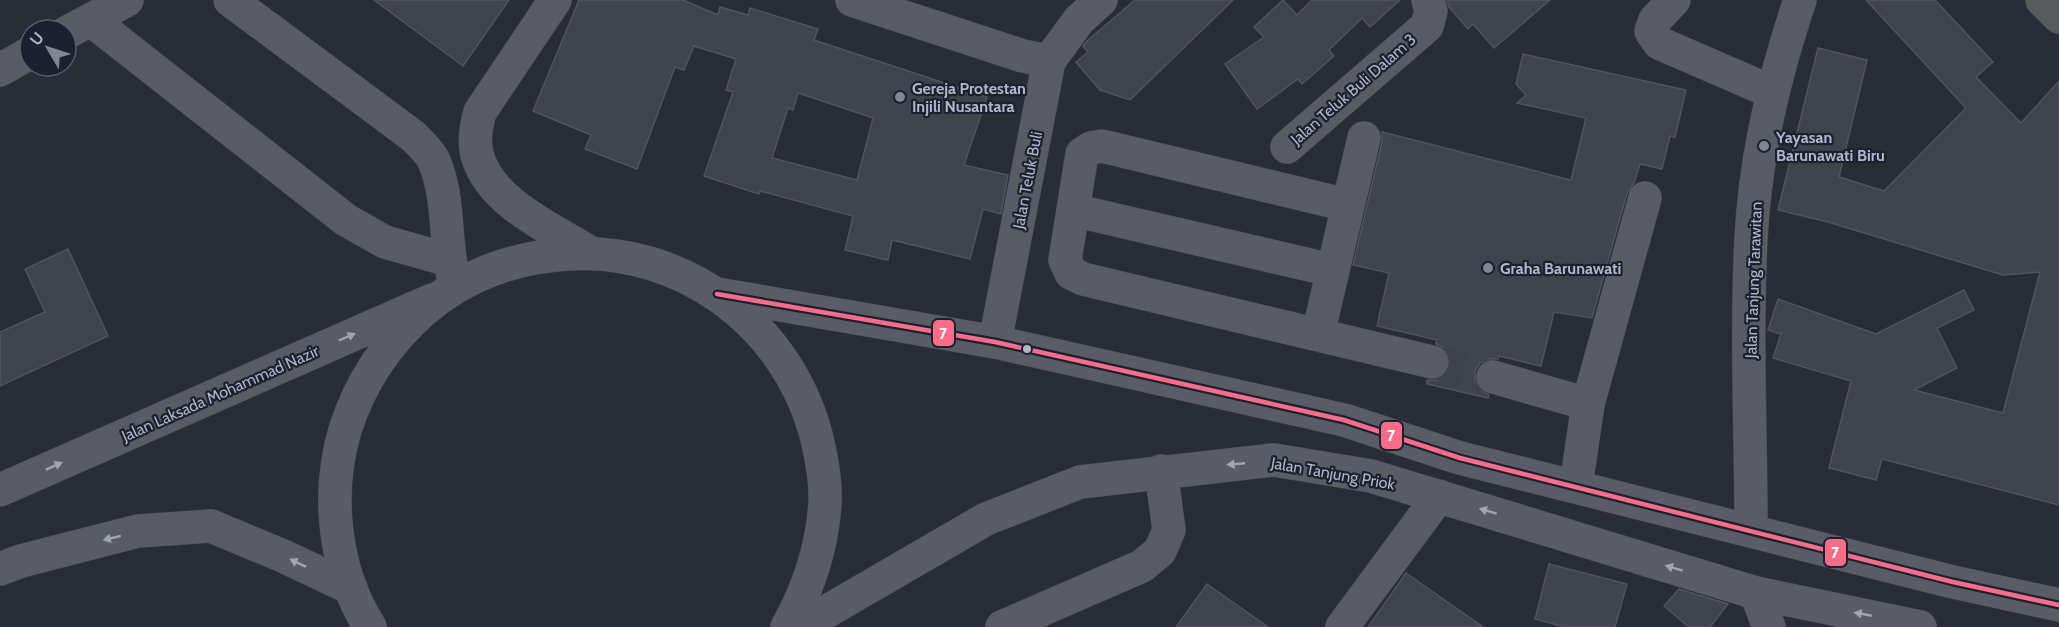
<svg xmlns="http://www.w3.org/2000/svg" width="2059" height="627" viewBox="0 0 2059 627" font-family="Cabin,sans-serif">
<rect width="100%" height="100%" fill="#292d36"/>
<!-- building -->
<g fill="#40444c" stroke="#51545e" stroke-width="1.5" fill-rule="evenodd">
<polygon points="374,0 509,0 463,66"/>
<path d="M 579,0 L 683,0 L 718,15 L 720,7 L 748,15 L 750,8 L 818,29 L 814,40 L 987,97 L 964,165 L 1008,175 L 1001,214 L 983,209 L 970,259 L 892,240 L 888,260 L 845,250 L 853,216 L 760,191 L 759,194 L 704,176 L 733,92 L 726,90 L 736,59 L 694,46 L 684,70 L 675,67 L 637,169 L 585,149 L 591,135 L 533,111 ZM 798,93 L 873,118 L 857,180 L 772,158 L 788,108 L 793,110 Z"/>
<polygon points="1135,0 1233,0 1130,100 1100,90 1076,62 1088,52 1083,46 1087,41"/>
<polygon points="1283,0 1297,15 1312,0 1400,0 1370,27 1362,18 1329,50 1334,56 1302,84 1298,79 1257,109 1225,64 1264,37 1254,27"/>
<polygon points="1447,0 1550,0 1494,48 1473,24 1468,29 1449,7"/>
<polygon points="1866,0 1935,0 1993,62 1976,77 2021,123 2059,81 2059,505 1882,459 1876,480 1829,468 1851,381 1773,358 1781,334 1768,330 1778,299 1876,334 1964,290 1974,310 1937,328 1957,368 1914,390 2003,413 2040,272 2003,275 1828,222 1778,210 1818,48 1867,60 1839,177 1884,191 1966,108"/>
<polygon points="1523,54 1686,90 1675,137 1670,136 1662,169 1640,164 1634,183 1627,193 1592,318 1554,312 1541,366 1499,356 1498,359 1489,359 1480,363 1475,371 1475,381 1480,390 1489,395 1488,398 1427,384 1427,380 1438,380 1446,374 1450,366 1450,356 1444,348 1436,344 1437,340 1377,326 1389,273 1353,265 1382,142 1382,132 1571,180 1586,118 1517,103 1526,95 1516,84"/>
<polygon points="68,249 108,336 0,386 0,332 45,312 25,269"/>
<polygon points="1549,564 1627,584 1615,627 1565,627 1535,619"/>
<polygon points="1406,573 1483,627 1368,627"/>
<polygon points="1207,584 1268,627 1176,627"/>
<polygon points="1679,589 1728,604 1710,627 1689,627 1664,606"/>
</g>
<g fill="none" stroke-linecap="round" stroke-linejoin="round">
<!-- minor-tunnel -->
<polyline stroke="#3e424c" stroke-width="33" stroke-dasharray="33 16" stroke-linecap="butt" points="1432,362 1493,377"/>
<defs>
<g id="minor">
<path d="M 230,0 L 413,136 C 420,143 430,152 434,161 C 450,198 444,241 454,280"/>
<path d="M 555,0 L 480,112 C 476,126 473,143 478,158 C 493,204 551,228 589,252"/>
<polyline points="852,0 1023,56 1049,61"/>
<polyline points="1674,0 1655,20 1651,31 1659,43 1772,92"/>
<polyline points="91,20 346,220 385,242 449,260"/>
<polyline points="66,33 127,0"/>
<polyline points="0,70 30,53"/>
<polyline points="1287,147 1427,26 1431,11 1428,0"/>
<polyline points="1347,205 1102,146 1091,148 1082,154 1065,260 1071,273 1083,279 1432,362"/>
<polyline points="1073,210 1331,270"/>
<polyline points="1318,334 1364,138"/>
<polyline points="995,342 1049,61 1079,20 1101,0"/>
<polyline points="1493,377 1588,404 1576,486"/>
<polyline points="1588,404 1645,198"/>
<polyline points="0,490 432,300"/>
<path d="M 1751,530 C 1751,434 1746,336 1751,239 C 1755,158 1774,77 1800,0"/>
<polyline points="0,569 21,561 138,531 211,526 283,556 351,588"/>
<polyline points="1756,593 1769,627"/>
<polyline points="1002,627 1142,566 1160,551 1169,530 1161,471"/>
<polyline points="1342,627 1439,496"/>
</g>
<g id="major">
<polyline points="717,294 995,342 1344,420 1460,458 1953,582 2059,605"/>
<path d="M 370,627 C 334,571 326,494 345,430 C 360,383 386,343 424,310 C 464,275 515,257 568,254 C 682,247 784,322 815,431 C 821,454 826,480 825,503 C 822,549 809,588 787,627"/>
<polyline points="800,627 986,519 1080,482 1274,460 1371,476 1756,593 1920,627"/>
</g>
<polyline id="highway" points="2042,0 2059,17"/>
</defs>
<!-- minor casing -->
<use href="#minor" stroke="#45484f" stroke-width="34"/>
<!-- major casing -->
<use href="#major" stroke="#464a53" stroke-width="34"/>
<!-- highway casing -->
<use href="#highway" stroke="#464951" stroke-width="34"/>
<!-- minor -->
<use href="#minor" stroke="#595c64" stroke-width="33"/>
<!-- major -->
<use href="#major" stroke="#5b5d66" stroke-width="33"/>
<!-- highway -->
<use href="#highway" stroke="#595a5e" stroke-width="33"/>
<defs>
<polyline id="bus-1" points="717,294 995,342 1344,420 1460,458 1953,582 2059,605"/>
</defs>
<!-- bus-1 casing -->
<use href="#bus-1" stroke="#1c2131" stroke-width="9"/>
<!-- bus-1 -->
<use href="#bus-1" stroke="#fb6d88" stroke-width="4.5"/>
</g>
<!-- one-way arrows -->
<defs><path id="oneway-solid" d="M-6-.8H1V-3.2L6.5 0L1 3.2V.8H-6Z" transform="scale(1.5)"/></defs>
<g fill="#a0a5b4">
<use href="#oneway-solid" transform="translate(347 337) rotate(-23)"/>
<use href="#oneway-solid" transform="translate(54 466) rotate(-24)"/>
<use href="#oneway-solid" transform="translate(112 538) rotate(166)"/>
<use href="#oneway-solid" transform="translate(298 563) rotate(-154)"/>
</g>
<g fill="#a1a5b4">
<use href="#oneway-solid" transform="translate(1236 464) rotate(175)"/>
<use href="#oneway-solid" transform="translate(1488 511) rotate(-163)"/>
<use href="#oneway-solid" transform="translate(1674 568) rotate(-163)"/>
<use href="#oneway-solid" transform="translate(1863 614) rotate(-169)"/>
</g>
<!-- markers -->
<g fill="#828795" stroke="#1c2131" stroke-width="2">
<circle cx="900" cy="97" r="6"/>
<circle cx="1764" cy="146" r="6"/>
<circle cx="1488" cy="268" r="6"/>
</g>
<circle fill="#b2b7c8" stroke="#1c2131" stroke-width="2" cx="1027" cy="349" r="5"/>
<g text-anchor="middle" stroke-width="4.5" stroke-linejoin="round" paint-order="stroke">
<!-- poi labels -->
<g font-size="16" font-weight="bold" fill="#b2b7c8" stroke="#1c2131" text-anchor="start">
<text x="912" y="94">Gereja Protestan<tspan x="912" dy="18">Injili Nusantara</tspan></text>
<text x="1776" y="143">Yayasan<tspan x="1776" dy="18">Barunawati Biru</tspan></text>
<text x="1500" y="274">Graha Barunawati</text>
</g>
<!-- street labels -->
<g font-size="16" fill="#b2b7c8" stroke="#1c2131">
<text transform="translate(1353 89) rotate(-41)" y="6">Jalan Teluk Buli Dalam 3</text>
<text transform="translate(1027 180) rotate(-79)" y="6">Jalan Teluk Buli</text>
<text transform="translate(1753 280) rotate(-88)" y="6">Jalan Tanjung Tarawitan</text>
<text transform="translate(220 393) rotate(-24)" y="6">Jalan Laksada Mohammad Nazir</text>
<text transform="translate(1333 473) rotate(10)" y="6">Jalan Tanjung Priok</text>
</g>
</g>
<g stroke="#1c2131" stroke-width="2">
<rect x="932" y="319" width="23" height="28" rx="6" fill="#fb6d88"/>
<rect x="1380" y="421" width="23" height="29" rx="6" fill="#fb6d88"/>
<rect x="1824" y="538" width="23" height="29" rx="6" fill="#fb6d88"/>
</g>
<g font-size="16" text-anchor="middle" font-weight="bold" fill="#fff">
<text x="943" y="339">7</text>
<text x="1391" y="441">7</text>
<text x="1835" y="558">7</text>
</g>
<!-- north arrow -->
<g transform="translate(48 48) rotate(309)"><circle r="28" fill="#1c2131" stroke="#585d6d" stroke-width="1.5"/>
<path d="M0-4.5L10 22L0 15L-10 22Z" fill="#828795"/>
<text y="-9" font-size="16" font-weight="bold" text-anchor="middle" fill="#b2b7c8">U</text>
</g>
</svg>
